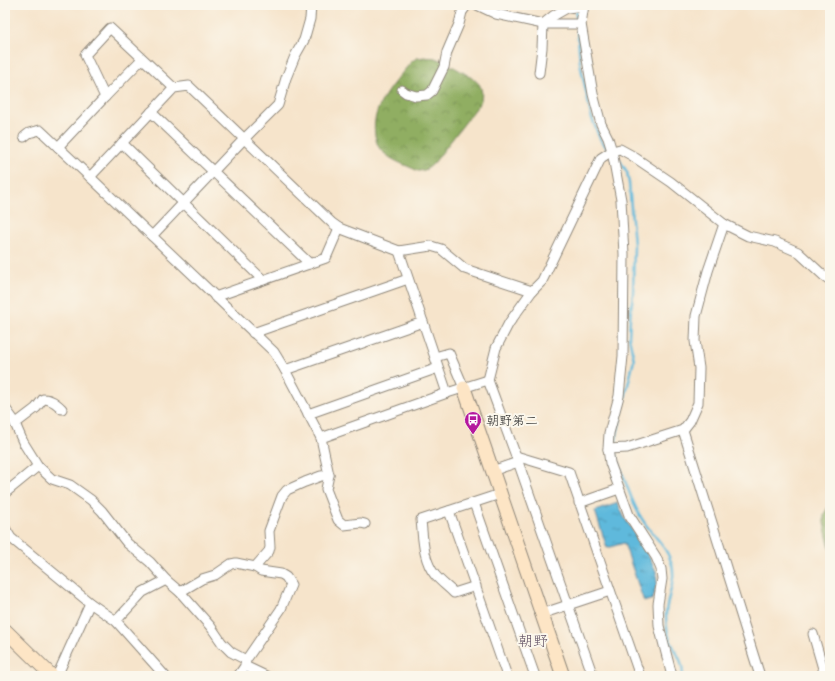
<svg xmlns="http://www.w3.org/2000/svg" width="835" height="681" viewBox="0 0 835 681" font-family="Sriracha,'Klee One',sans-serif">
<defs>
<pattern id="forest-crowns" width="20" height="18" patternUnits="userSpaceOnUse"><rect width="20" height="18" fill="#90ae62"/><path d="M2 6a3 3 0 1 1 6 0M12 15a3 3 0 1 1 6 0" fill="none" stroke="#768e51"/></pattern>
<pattern id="water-ripples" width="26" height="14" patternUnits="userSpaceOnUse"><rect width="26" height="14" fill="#5fb9dc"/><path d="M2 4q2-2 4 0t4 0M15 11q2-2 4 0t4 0" fill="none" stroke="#4f97b3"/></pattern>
</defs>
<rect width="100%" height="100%" fill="#fbf7ec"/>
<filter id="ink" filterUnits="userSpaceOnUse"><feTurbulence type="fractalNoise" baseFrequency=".025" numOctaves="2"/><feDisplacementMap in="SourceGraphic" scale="8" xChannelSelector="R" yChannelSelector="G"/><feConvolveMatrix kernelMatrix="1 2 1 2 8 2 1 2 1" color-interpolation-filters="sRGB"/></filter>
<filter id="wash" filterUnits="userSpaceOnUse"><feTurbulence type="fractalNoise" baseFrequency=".012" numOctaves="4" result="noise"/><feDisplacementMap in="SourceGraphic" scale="16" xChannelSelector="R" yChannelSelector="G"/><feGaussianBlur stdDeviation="0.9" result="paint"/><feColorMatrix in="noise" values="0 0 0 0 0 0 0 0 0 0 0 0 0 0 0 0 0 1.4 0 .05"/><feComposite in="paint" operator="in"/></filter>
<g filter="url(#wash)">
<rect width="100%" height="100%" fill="#f6e4cb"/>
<!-- forest -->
<g fill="url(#forest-crowns)" stroke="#5e6c46">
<path d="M 425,57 C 428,58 432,57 435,58 C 442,60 475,78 479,84 C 483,90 482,97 480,103 L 434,163 C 429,168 425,171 418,171 C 406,165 392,161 383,152 C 378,148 376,141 375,135 C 370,106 395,82 412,61 L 417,58 Z"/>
<polygon points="830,504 830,550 824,523 824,514"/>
</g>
<!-- water -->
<polygon fill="url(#water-ripples)" stroke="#457284" points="618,503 624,517 648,555 656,571 657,582 653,599 644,602 624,543 607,548 595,511"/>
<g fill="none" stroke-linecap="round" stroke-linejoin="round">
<!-- stream -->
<g stroke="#5fb9dc" stroke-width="2.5">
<polyline points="576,9 576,16 580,63 591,116 600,139 608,149"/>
<polyline points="616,446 616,440 622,410 634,360 629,337 630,318 633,294 634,245 629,183 627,172 620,161 617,158"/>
<path d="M 616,451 C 617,460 621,469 624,478 C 630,494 634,508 644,522 C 652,534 665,545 670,559 C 679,579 666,596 666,615 C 666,624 668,635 671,642 C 677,655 683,660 683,676"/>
</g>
</g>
</g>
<g filter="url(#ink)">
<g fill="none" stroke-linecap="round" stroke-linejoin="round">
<defs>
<g id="street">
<polyline points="477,5 496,14 543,24 581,24"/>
<polyline points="584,5 581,24 593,94 601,124 608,138 612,151 621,200 624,254 623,356 619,396 609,433 608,449 610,463 629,515 656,557 661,569 662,579 658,604 659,626 672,676"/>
<polyline points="539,73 542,48 543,24 553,16 567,8 584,6"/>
<polyline points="402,90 406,93 416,96 427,95 432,91 444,67 447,52 459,24 462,12 467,5"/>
<polyline points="105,97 142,59"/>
<polyline points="151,112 310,264"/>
<polyline points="24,137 29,133 40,130 90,177 274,352 285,370 321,438 329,475 321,476 305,482 287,490 282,496 269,531 270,547 269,551 255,567 261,571 281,574 286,577 291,585 281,609 246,660 245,666 238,676"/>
<polyline points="122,143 263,280"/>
<polyline points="58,147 105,97 85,55 110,28 174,88"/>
<polyline points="90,177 174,88 189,86 332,223 339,228 399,251 418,248 431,246 441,249 465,269 532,291"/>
<polyline points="152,236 244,139 278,105 286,78 295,56 304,40 310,19 311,5"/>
<polyline points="399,251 447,393"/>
<polyline points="215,297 326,258 339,228"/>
<polyline points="253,333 408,279"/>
<polyline points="435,357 449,353 464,388"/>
<polyline points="285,370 423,322"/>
<polyline points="5,408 13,419 23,442 38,466 52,479 70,485 91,500 102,511 127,543 150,562 166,580 180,592 211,627 222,643 231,652 246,660"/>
<polyline points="308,414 438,368"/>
<path d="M 15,424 L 36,408 L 43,399 C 51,399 56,403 62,409"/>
<polyline points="683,430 760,676"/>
<polyline points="321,438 447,393 488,380"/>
<polyline points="608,449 627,448 683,430 690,421 698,403 699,368 695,341 696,316 708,271 724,224"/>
<polyline points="516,456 569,472 640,676"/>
<polyline points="492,471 518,462"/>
<polyline points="329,475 326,489 338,520 344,525 361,523 365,524"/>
<polyline points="5,493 38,466"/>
<polyline points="474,503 535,676"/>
<polyline points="579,503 619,489"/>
<polyline points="449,511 507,676"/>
<polyline points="5,528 11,538 90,603 116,621 165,676"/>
<path d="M 476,586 L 454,593 C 448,587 441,582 435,575 C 423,560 423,539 421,520 L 500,494"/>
<polyline points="180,592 202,579 215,575 231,564 236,563 255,567"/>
<polyline points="541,614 610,591"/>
<polyline points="116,621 143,592 166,580"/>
<polyline points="813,634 824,672 823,676"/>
<polyline points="245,666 266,676"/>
<polyline points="57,676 90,603"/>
<polyline points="593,676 516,456 488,380 496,348 509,323 532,291 542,281 601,158 612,151 620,149 631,155 671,182 724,224 748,236 775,242 798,252 824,276 830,280"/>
</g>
<g id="secondary">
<polyline points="464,388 563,676"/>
<polyline points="5,630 52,676"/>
</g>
</defs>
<!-- street casing -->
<use href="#street" stroke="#90887b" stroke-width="11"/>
<!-- secondary casing -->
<use href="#secondary" stroke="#90887b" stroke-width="15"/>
<!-- street -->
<use href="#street" stroke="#fff" stroke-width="9"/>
<!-- secondary -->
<use href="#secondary" stroke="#fde5c5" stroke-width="13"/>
</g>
</g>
<!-- icons -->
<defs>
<symbol id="bus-pin" viewBox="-11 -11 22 30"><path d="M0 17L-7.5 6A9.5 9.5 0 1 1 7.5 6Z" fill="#b5179e" stroke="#fbf7ec"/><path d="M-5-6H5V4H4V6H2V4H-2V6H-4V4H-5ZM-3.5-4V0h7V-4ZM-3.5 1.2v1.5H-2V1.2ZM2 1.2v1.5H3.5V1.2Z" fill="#fff"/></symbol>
</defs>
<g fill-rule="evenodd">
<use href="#bus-pin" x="463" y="410" width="20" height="27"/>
</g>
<g text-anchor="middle" stroke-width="4" stroke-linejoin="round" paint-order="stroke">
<!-- poi labels -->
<g font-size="13" fill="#2b2b2b" stroke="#fbf7ec" text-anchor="start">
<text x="486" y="425">朝野第二</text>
</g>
<!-- quarter labels -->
<g font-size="15" fill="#645467" stroke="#fbf7ec">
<text x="533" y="646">朝野</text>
</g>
</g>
<!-- margin -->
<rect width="835" height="681" fill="none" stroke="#fbf7ec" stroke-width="20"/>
</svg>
